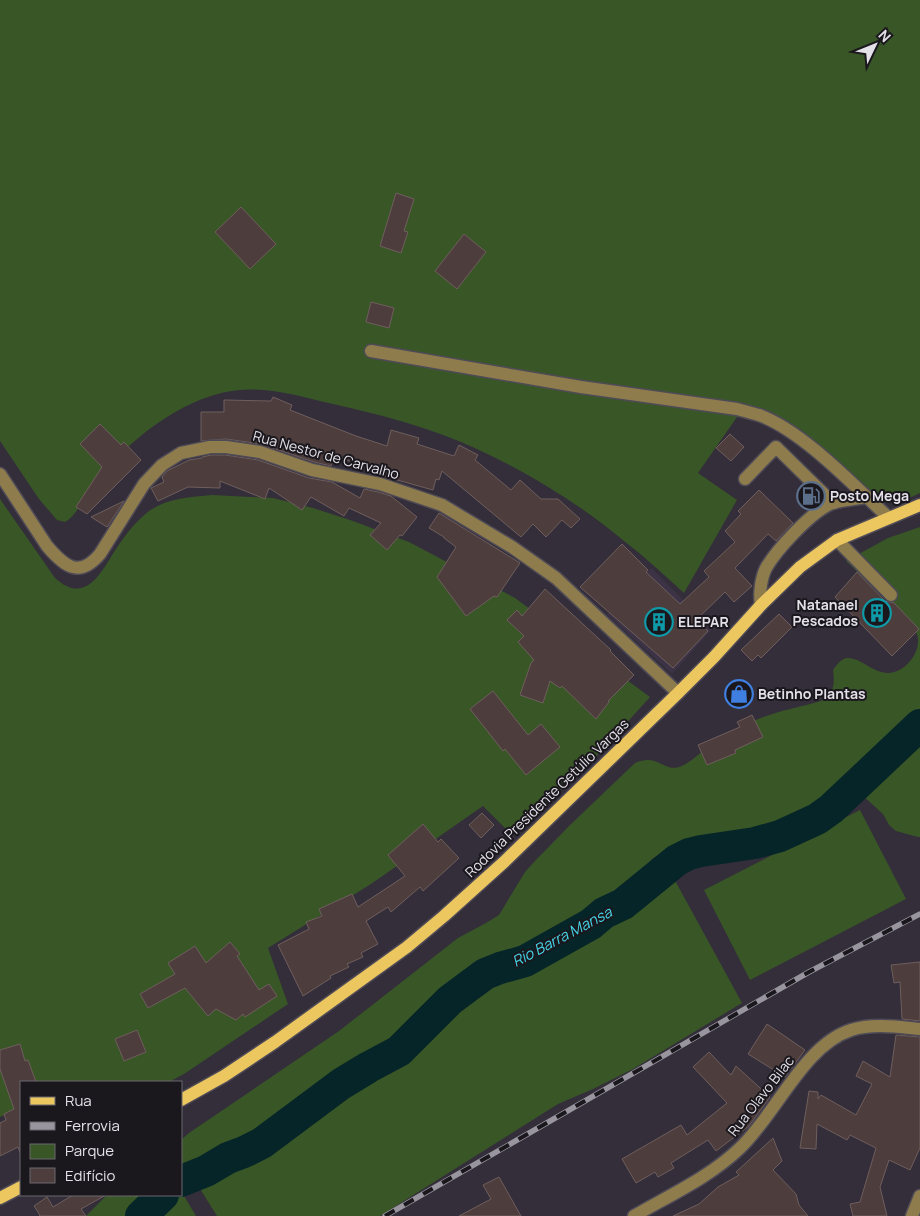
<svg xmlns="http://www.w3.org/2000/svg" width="920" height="1216" viewBox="0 0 920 1216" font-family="Manrope,sans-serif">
<rect width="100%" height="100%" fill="#332e3a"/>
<!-- built -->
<polygon fill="#3c3446" points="651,568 712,629 672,674 607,614"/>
<!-- green -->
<g fill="#395627">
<path d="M 0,0 L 920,0 L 920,493 C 865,523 829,465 790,437 C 775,426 755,421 737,417 L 698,473 L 737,500 L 684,593 C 664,575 645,557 624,541 C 580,504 529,473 477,449 C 432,428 382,415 333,404 C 281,392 245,379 193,403 C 155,420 120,451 94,483 C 85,494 78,515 65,522 L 57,520 L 39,499 L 0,441 Z"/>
<path d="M 212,495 L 273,498 L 313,508 L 353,521 L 409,542 L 515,598 L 650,697 L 594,759 L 512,835 L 483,806 L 371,884 L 268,948 L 288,1004 L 184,1074 L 169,1082 L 21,1082 L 21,1107 L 0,1117 L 0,499 L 55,578 C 86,606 101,572 116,549 C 125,535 136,521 149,511 C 168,498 190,497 212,495 Z"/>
<path d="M 920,527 L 920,716 L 827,798 L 809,811 L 759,833 L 738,838 L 705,835 L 663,852 L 652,859 L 619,897 L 584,922 L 565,933 L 521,953 L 493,960 L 484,965 L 443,997 L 392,1049 L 376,1054 L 353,1065 L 249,1140 L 206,1164 L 181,1175 L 181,1140 L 189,1133 L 339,1031 L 458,938 L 486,923 L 499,915 L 525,872 L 534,862 L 569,826 L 635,763 C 658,753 663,772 679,767 C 691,763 700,752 711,745 C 722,738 735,731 748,724 C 770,712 797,708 821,701 C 834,693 835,684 833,670 C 837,665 841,658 848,658 C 861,658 873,673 888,673 C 903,673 918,656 918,642 C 919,634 913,627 909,621 L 846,561 L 888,538 Z"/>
<polygon points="920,736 920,837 918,837 896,831 889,825 883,814 861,794"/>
<polygon points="860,810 906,899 750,980 704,890"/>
<polygon points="672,875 742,1003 633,1069 593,1089 558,1104 380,1216 217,1216 197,1184 221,1175 250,1161 361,1085 400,1062 428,1041 477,991 491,981 525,971 630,907"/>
<polygon points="181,1191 196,1216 150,1216 173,1195 181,1195"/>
<polygon points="107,1195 157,1195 133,1216 86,1216"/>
</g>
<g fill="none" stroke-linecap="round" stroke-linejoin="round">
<!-- river -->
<g stroke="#062529" stroke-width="32">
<polyline points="181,1181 206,1171 228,1158 244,1152 262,1143 341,1084 369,1067 399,1051 450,1000 485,974 500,968 525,961 591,924 604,913 623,904 677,860 689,854 701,851 755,843 780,836 817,819 831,809 920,725"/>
<polyline points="141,1216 163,1195"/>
</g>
</g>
<!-- building -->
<g fill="#4d3e3d" stroke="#6f5e5d">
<polygon points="396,193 414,199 404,231 408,232 401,253 380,246"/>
<polygon points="241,207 276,244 250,269 215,232"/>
<polygon points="464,234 486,252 457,289 435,271"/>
<polygon points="371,302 394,308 389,328 366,322"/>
<polygon points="273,397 292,405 290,410 356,436 387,446 391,430 419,438 417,444 454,456 459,445 478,455 475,460 511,490 520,480 541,499 558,499 580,519 571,528 562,520 546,537 533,524 521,537 442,471 439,480 436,479 433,490 372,473 374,469 334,456 331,466 314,462 261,444 226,439 201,441 201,412 224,412 224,400 271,401"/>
<polygon points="100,424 121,445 124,442 141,460 87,514 76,507 102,467 80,444"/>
<polygon points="730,434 744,447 731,461 716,448"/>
<polygon points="211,455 225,455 258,460 309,478 332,482 360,498 364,489 378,492 391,496 417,517 402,536 400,535 387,550 370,535 381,523 349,508 344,516 311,497 302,510 269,488 265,499 220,481 220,488 188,487 158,501 151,488 164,482 162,477 167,471 189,460 202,458 202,457"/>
<polygon points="759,490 793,523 776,541 768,534 735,568 752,586 734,602 725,592 696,620 708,631 673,668 580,587 622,544 648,570 646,572 680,604 709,577 704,571 735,542 725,531 741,514 738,511"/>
<polygon points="124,501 107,527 91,517"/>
<polygon points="439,513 520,563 497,597 494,596 466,616 437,577 456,547 444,538 444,537 429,528"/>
<polygon points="857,572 885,601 894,603 919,629 892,656 835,597"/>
<polygon points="545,589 611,650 610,651 634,675 608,701 609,702 596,719 562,686 560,688 550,681 543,703 520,695 531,663 534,660 518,642 524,636 507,620 517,610 522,616"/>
<polygon points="779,614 792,627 761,658 758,655 752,661 741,650"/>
<polygon points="493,691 528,735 541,724 560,747 526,775 505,749 503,751 470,709"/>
<polygon points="752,715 763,737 735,750 736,753 707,765 698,745 740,727 737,722"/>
<polygon points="482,813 494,825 481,838 469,825"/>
<polygon points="423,824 438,842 441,839 459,858 423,891 420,887 391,912 388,907 366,921 378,944 361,953 363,957 347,964 349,967 330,976 331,978 303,996 278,945 309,929 306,922 322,916 319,909 352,894 358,907 405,876 388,855"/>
<polygon points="230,942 240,954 237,956 259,990 269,984 277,996 245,1017 243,1014 236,1020 216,1009 208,1016 185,988 148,1008 140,994 175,974 168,963 195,946 206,963"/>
<polygon points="920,962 920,1021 902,1019 900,982 894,983 891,965"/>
<polygon points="767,1024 805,1050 785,1077 748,1054"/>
<polygon points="137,1030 146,1052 124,1061 115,1039"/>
<polygon points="896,1035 920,1037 920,1148 910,1170 889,1160 880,1187 887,1216 853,1216 850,1204 860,1202 876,1148 850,1135 847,1140 817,1124 816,1149 800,1148 809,1091 818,1092 818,1099 821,1095 856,1115 872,1084 856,1076 863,1061 890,1077"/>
<polygon points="20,1044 25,1061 28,1060 36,1082 21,1082 21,1155 18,1147 0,1156 0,1123 6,1120 4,1114 14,1109 0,1069 0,1050"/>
<polygon points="709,1052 731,1075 736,1066 770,1097 749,1126 716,1151 708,1140 671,1163 674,1168 658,1177 655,1172 636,1183 622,1159 681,1125 687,1135 727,1103 693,1067"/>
<polygon points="773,1138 782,1161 773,1170 796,1194 799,1205 808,1216 673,1216 699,1204 718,1187 739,1175 736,1172"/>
<polygon points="499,1177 521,1216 459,1216 491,1199 483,1185"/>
<polygon points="73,1195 106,1195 81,1209 86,1216 39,1216 40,1215 34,1206 47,1197 53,1207"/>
</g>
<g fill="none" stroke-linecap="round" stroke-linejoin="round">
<defs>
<g id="minor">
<path d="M 371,351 L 581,387 L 737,409 C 744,411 752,413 759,415 C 803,431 854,486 888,517"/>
<path d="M 0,474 L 47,546 C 64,566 79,579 100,554 L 144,484 L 162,465 L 181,453 L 210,447 L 226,447 L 260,452 L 312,470 L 380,484 L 442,505 L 512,547 L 556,578 L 678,693"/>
<polyline points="745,479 776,447 833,503"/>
<polyline points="837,540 891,595"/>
<path d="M 761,605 C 759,594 761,578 766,568 C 777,549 809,515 828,505 C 840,499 853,500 866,497"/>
<path d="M 634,1216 C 670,1195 710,1177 740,1148 C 776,1114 804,1045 851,1030 C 872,1023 899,1027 920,1029"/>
<polyline points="912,1216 920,1196"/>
</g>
<g id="major">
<polyline points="181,1100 224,1076 275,1042 407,947 444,916 504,862 678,693 714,657 761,605 800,567 837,540 920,505"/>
<polyline points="0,1198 21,1187"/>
</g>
</defs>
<!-- minor casing -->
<use href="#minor" stroke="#4f4b56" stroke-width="15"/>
<!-- major casing -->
<use href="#major" stroke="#4f4b56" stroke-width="15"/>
<!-- minor -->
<use href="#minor" stroke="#8e7c4d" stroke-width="12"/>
<!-- major -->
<use href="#major" stroke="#ecc65f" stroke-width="12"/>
<defs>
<polyline id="rail" points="385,1216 809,972 920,914"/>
</defs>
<!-- rail casing -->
<use href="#rail" stroke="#99959f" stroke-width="5.5"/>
<!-- rail -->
<use href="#rail" stroke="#1a171d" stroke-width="4" stroke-dasharray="11" stroke-linecap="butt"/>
</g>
<!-- icons -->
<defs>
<symbol id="fuel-ring" viewBox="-11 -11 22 22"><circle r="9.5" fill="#1a171d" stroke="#5c6f8a" stroke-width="1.5"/><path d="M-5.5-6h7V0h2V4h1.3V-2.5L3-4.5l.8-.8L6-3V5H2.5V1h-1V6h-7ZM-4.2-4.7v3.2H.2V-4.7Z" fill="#5c6f8a"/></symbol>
<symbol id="building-ring" viewBox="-11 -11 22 22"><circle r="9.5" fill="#1a171d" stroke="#0f9aa8" stroke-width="1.5"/><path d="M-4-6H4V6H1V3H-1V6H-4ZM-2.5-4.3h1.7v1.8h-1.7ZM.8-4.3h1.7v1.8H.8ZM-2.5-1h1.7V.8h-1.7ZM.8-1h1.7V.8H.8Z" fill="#0f9aa8"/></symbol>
<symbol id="shop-ring" viewBox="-11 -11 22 22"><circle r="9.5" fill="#1a171d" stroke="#3f7fe0" stroke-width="1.5"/><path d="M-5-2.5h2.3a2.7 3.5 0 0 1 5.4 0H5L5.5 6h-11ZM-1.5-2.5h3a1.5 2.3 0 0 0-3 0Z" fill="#3f7fe0"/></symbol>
</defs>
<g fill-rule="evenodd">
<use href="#fuel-ring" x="795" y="480" width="32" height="32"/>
<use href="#building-ring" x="861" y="597" width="32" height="32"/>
<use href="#building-ring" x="643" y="606" width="32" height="32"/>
<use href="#shop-ring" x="723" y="678" width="32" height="32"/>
</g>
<g text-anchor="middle" stroke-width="4" stroke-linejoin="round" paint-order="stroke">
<!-- street labels -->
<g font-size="14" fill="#e4e1e9" stroke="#1a171d">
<text transform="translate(326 455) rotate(15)" y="5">Rua Nestor de Carvalho</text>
<text transform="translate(547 798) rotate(-44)" y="5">Rodovia Presidente Getúlio Vargas</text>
<text transform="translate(761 1096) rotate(-52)" y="5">Rua Olavo Bilac</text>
</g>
<!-- poi labels -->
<g font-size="14" font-weight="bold" fill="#e4e1e9" stroke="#1a171d" text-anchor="start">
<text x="830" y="501">Posto Mega</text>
<text x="858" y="610" text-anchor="end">Natanael<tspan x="858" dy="16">Pescados</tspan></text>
<text x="678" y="627">ELEPAR</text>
<text x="758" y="699">Betinho Plantas</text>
</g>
<!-- water labels -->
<g font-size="15" font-style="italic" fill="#45d5e7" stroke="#1a171d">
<text transform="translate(562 937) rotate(-28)" y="5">Rio Barra Mansa</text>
</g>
</g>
<!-- legend -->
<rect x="20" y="1081" width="162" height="115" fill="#1a171d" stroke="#6b686f"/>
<rect x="30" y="1097" width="25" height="8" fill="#ecc65f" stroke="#6b686f"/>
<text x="65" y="1106" font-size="15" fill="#e4e1e9">Rua</text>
<rect x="30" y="1122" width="25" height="8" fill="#99959f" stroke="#6b686f"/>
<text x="65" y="1131" font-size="15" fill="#e4e1e9">Ferrovia</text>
<rect x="30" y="1144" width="25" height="15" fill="#395627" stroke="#6b686f"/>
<text x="65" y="1156" font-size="15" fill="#e4e1e9">Parque</text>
<rect x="30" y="1168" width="25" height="15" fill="#4d3e3d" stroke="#6b686f"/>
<text x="65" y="1181" font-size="15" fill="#e4e1e9">Edifício</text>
<!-- north arrow -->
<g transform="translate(875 45) rotate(47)" stroke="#1a171d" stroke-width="4" paint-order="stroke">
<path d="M0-4L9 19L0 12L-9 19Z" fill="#e4e1e9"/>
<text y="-8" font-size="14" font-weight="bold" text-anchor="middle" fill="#e4e1e9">N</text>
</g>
</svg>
